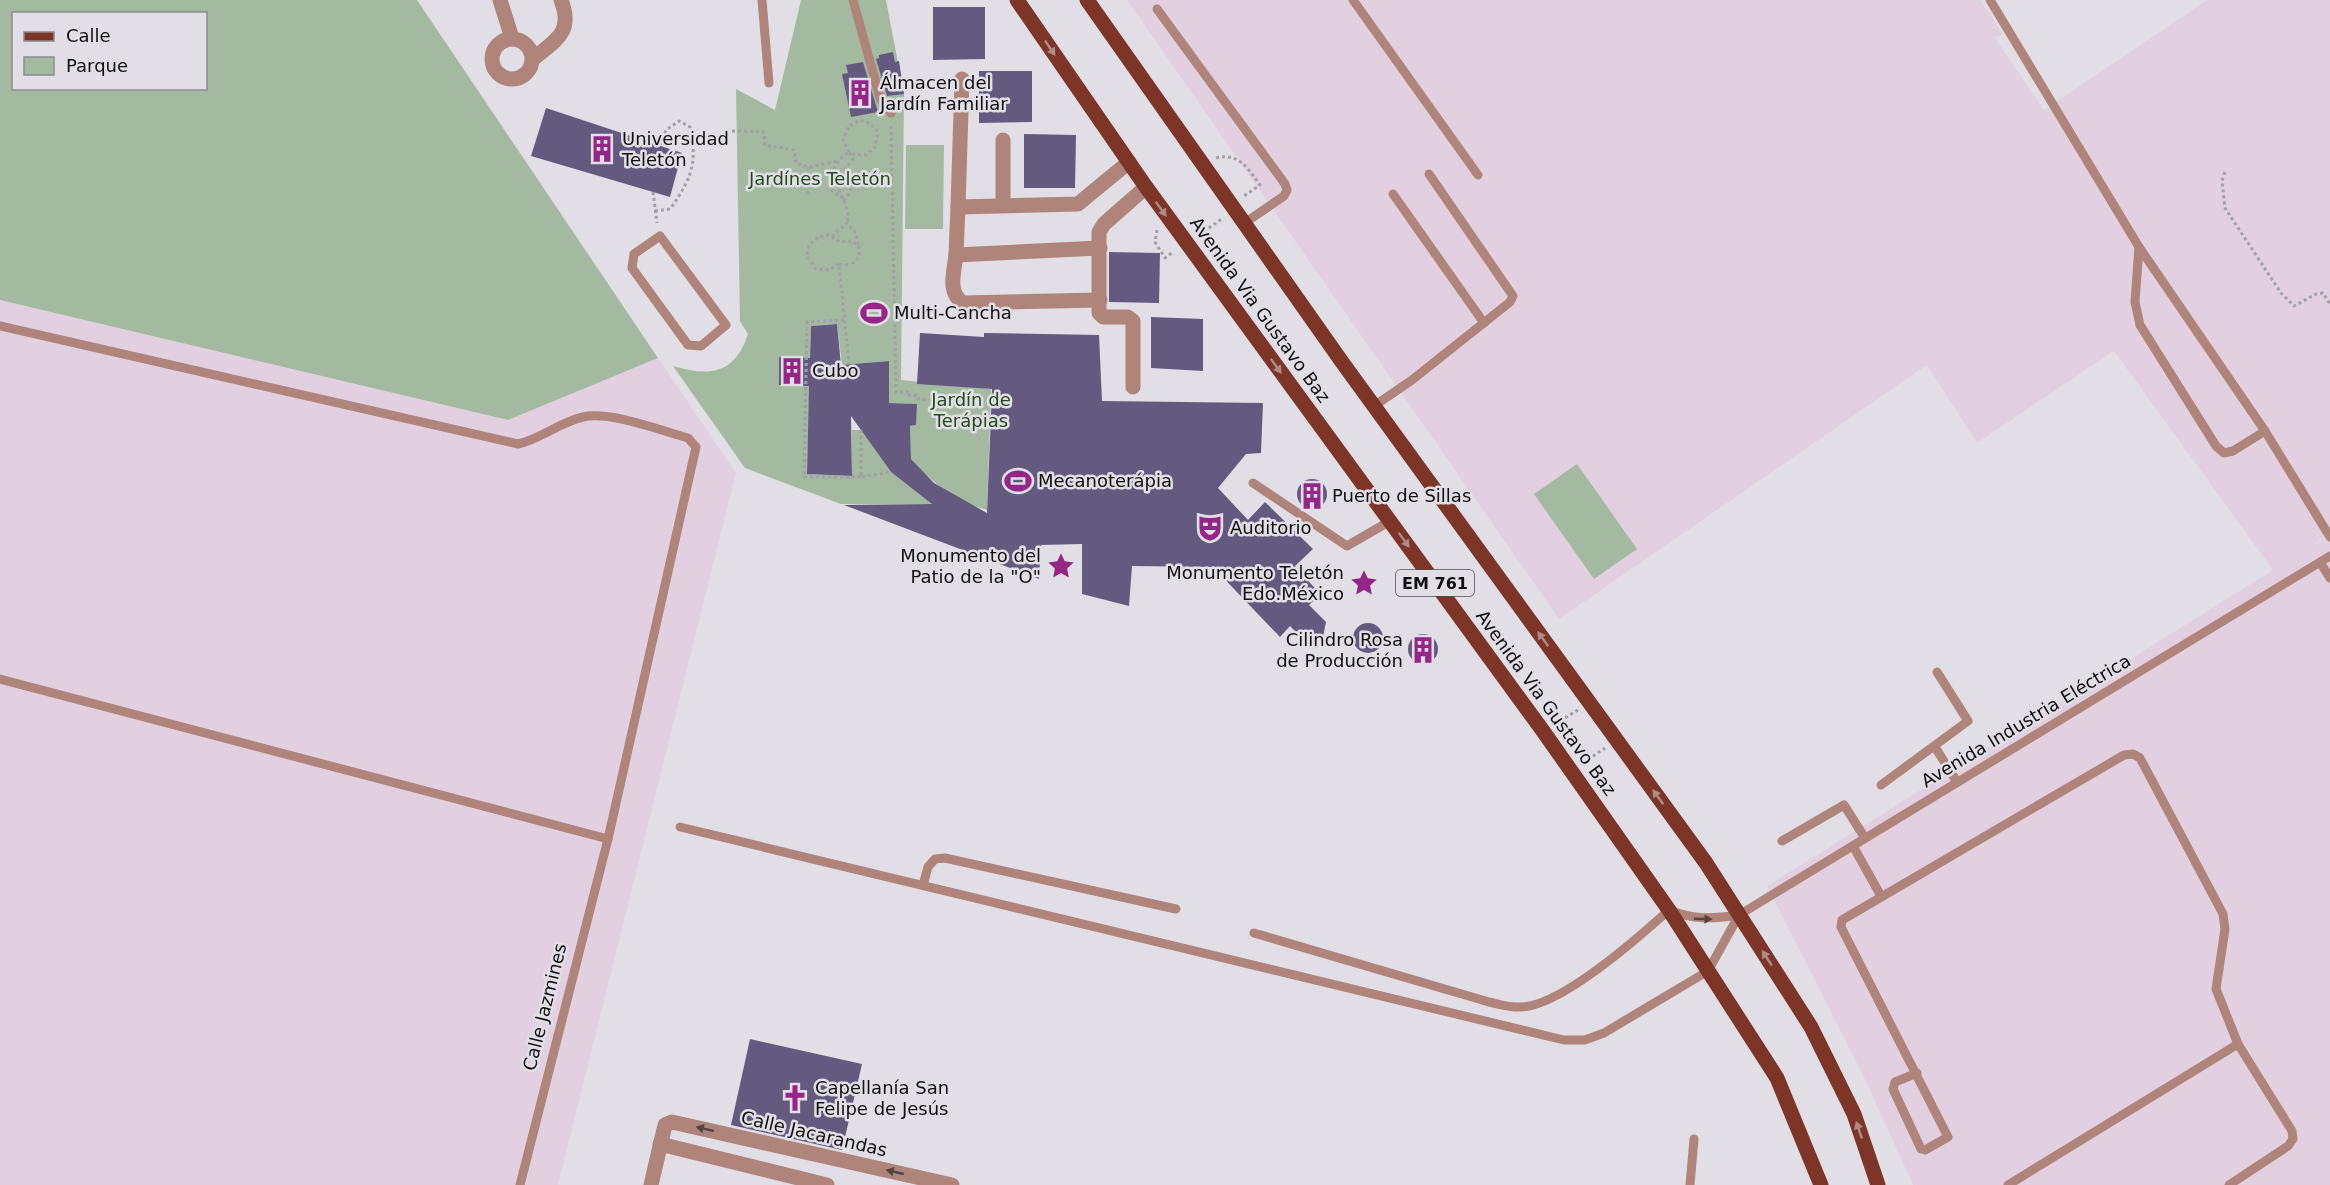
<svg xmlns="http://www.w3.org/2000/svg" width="2330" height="1185" viewBox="0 0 2330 1185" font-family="'DejaVu Sans',sans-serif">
<rect width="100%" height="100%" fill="#e1dfe5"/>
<!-- industrial -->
<g fill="#e2d0e1">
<polygon points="1127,0 1980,0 2003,34 1995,38 2044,110 2207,0 2330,0 2330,533 2304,550 2330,535 2330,1185 1913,1185 1863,1075 1767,886 2273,570 2114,351 1977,443 1927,365 1559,619"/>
<polygon points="0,300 508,420 658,358 736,473 558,1185 0,1185"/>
</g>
<!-- green -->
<g fill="#a3baa0" fill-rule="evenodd">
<path d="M 0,0 L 417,0 L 658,358 L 508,420 L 0,300 ZM 14,14 L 206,14 L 206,88 L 14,88 Z"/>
<path d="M 801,0 L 886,0 L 904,94 L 901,380 L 991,389 L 987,510 C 957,502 931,482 911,459 L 910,426 L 916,425 L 916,404 L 889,403 L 889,361 L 842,365 L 837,324 L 811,326 L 807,474 L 852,476 L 852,430 L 861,430 L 891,472 L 934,504 L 841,504 L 745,468 L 673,366 C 710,377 735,374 748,334 L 740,321 L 736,89 L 775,110 Z"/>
<polygon points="906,145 944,145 943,229 905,229"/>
<polygon points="1577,464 1637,549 1594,579 1534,494"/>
</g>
<!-- building -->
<g fill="#645a80">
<polygon points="933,7 985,7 985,59 933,60"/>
<polygon points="893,52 895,62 899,61 904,94 887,96 876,59 879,58 879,55"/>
<polygon points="863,62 878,112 851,117 842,74 848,73 846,65"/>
<polygon points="979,71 1032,71 1032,122 979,123"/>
<polygon points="546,108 682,153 670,197 531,156"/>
<polygon points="1024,134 1076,135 1075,188 1024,188"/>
<polygon points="1109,252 1160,253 1159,303 1109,302"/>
<polygon points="1151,317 1203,319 1203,371 1151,368"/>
<polygon points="837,324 841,365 889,361 889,403 917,404 916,425 910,426 911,459 934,483 987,513 992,389 917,384 920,333 984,337 984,333 1099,335 1102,401 1263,403 1261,453 1246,454 1218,488 1248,520 1265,502 1313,549 1295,566 1320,594 1309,605 1326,622 1323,637 1315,642 1305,641 1290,626 1280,637 1213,567 1132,566 1129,606 1082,594 1082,544 1041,545 1039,579 844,505 932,504 891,472 851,416 852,476 807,474 809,386 779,385 779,357 810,358 811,326"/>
<circle cx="1312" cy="494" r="15"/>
<circle cx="1368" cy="638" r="15"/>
<circle cx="1423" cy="649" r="15"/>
<polygon points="750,1039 862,1064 842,1150 731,1125"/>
</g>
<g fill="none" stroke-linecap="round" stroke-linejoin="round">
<!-- path -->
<g stroke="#a1a0a4" stroke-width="3" stroke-dasharray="3 3" stroke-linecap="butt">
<polyline points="891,126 896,392 910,392 909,395 918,396 918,399 951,401"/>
<polyline points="732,131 764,132 765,145 794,150 796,163 808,167 839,161"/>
<polyline points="849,152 843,140 849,126 860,120 871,124 878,132 875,147 866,155 852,154"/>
<path d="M 1216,158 C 1239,152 1248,169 1260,185 L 1244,196"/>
<polyline points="2225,172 2222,181 2225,208 2281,293 2294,306 2316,294 2323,293 2330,304"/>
<polyline points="839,184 847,178 853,181 850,192 843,201"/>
<polyline points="653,192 657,223"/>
<polyline points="808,194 808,167"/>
<path d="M 838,195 L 831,190 C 828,176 837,159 849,152 L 853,159 C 822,198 853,194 847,223"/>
<path d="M 655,211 L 670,209 C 691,180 698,163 690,127 L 679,121 L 666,130 L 660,145"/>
<polyline points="1157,230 1155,242 1165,258 1173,252"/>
<polyline points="1199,235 1223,218"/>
<polyline points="832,236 847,223 855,232 859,246"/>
<path d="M 839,264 L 829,270 L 816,269 L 807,256 L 809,245 L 819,237 L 829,235 L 840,242 L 853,241 L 859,248 C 861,261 851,267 839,264 L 849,364"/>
<polyline points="844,320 807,322 804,477 861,477"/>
<polyline points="861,430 861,477 891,472"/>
<polyline points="1555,724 1578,710"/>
<polyline points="1583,763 1605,748"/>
</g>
<!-- service -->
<g stroke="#af847b" stroke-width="9">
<polyline points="762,0 769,83"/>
<polyline points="853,0 880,98 891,113"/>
<polyline points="1353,0 1478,175"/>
<polyline points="1990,0 2139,247 2265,431 2330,537"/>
<polyline points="1157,9 1285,184 1287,190 1284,196 1243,224"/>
<polyline points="1393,194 1484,323"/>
<polygon points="660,236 726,325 701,346 688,345 632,268 634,254"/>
<polyline points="2139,247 2135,302 2140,325 2216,446 2224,453 2233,451 2265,431"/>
<path d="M 0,326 L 518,444 C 541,439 560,422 583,417 C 611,411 659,430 688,438 L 696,447 L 608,839 L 520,1185"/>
<polyline points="1374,406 1412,380 1510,302 1513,296 1429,174"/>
<polyline points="1253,483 1347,546 1390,521"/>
<polyline points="2320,562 2330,578"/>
<polyline points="0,679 608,839"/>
<polyline points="1935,747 1957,782"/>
<polyline points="1881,785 1968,721 1937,672"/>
<polyline points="680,827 1564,1040 1585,1040 1604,1033 1708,971 1739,915"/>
<polyline points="1782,841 1844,805 1865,838"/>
<polyline points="1853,846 1881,896"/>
<polyline points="923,885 928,867 935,859 945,858 1176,909"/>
<path d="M 1254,933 L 1489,1002 C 1499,1004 1511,1008 1521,1007 C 1561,1006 1638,938 1669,910 C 1694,920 1712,919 1739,915 L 2330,556"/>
<polyline points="1917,1073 1895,1082 1893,1089 1921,1149 1925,1150 1948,1137 1841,927 1842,920 2124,755 2133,754 2140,758 2223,914 2225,929 2216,989 2238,1044"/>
<polyline points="1690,1185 1694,1139"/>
<polyline points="2008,1185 2238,1044 2292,1131 2293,1139 2288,1146 2229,1185"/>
</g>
<!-- minor -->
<g stroke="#af847b" stroke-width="15">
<polyline points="500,0 512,38"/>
<circle cx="512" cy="59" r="20"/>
<path d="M 533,59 C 555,40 574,33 561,0"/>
<polyline points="962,79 958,207 1078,204 1129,162"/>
<polyline points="1003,204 1003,140"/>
<polyline points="956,255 958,207"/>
<path d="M 1100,300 L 963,303 C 947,292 954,273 956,255 L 1100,248"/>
<polyline points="1133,387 1133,321 1128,317 1103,317 1099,313 1099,232 1104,224 1146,187"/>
<polyline points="660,1144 827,1185"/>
<polyline points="651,1185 665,1125 672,1122 952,1185"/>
</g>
<!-- primary -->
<g stroke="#7d3528" stroke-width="15">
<polyline points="1017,0 1146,187 1543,731 1669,910 1777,1078 1821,1185"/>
<polyline points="1087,0 1342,362 1706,863 1811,1027 1854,1114 1878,1185"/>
</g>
</g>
<!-- one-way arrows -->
<defs><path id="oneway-solid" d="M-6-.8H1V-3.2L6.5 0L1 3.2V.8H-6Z" transform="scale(1.5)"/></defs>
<g fill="#af8a86">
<use href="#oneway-solid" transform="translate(1050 48) rotate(56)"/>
<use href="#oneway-solid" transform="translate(1161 209) rotate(54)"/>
<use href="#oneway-solid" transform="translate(1276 366) rotate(54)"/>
<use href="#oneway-solid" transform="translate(1404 540) rotate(54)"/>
<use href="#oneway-solid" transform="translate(1543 639) rotate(-126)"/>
<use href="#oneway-solid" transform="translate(1658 797) rotate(-126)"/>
<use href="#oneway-solid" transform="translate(1767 958) rotate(-123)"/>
<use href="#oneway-solid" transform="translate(1859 1130) rotate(-109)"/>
</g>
<g fill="#574340">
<use href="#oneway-solid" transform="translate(1703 919) rotate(2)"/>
<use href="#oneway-solid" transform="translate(705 1129) rotate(-167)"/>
<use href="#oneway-solid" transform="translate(895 1172) rotate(-167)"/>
</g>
<!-- icons -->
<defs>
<symbol id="building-bare" viewBox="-9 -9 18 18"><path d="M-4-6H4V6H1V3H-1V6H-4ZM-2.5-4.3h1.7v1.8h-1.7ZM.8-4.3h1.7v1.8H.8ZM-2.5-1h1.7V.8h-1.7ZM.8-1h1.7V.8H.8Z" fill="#942687" stroke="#e1dfe5" stroke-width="2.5" paint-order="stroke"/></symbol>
<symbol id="stadium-bare" viewBox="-9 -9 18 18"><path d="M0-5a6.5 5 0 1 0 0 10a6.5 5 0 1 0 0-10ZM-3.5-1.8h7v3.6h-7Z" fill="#942687" stroke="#e1dfe5" stroke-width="2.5" paint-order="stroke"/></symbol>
<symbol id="theatre-bare" viewBox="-9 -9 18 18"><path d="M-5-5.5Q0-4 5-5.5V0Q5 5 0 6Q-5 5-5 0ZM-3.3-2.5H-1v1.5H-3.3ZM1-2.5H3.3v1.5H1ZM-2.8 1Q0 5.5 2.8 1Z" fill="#942687" stroke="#e1dfe5" stroke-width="2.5" paint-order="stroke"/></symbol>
<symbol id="sight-bare" viewBox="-9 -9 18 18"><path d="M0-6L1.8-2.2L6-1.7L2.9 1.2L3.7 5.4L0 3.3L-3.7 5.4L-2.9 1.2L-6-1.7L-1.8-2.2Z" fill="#942687" stroke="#e1dfe5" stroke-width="2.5" paint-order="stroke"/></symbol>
<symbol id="church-bare" viewBox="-9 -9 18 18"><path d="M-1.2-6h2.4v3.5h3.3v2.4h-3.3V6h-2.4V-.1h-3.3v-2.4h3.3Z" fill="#942687" stroke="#e1dfe5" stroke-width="2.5" paint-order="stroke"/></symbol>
</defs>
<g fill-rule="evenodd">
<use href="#building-bare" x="841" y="74" width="38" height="38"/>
<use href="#building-bare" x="583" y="130" width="38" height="38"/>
<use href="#stadium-bare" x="855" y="294" width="38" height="38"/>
<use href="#building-bare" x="773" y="352" width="38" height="38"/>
<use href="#stadium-bare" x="999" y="462" width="38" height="38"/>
<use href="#building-bare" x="1293" y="477" width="38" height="38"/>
<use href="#theatre-bare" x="1191" y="509" width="38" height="38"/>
<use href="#sight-bare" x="1042" y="547" width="38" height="38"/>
<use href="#sight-bare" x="1345" y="564" width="38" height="38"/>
<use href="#building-bare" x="1404" y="631" width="38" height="38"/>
<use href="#church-bare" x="776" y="1079" width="38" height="38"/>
</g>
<g text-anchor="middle" stroke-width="5" stroke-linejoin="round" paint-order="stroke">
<!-- shield labels -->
<rect fill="#e1dfe5" stroke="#4e4d50" stroke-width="1.5" x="1396" y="570" width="78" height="26" rx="4.5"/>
<g font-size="16" font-weight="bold" fill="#0f0e10">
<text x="1435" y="589">EM 761</text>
</g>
<!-- poi labels -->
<g font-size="18" fill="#0f0e10" stroke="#e1dfe5" text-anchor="start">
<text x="880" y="89">Álmacen del<tspan x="880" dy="21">Jardín Familiar</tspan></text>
<text x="622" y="145">Universidad<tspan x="622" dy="21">Teletón</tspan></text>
<text x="894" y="319">Multi-Cancha</text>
<text x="812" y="377">Cubo</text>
<text x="1038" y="487">Mecanoterápia</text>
<text x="1332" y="502">Puerto de Sillas</text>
<text x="1230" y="534">Auditorio</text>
<text x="1041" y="562" text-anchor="end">Monumento del<tspan x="1041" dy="21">Patio de la "O"</tspan></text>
<text x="1344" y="579" text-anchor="end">Monumento Teletón<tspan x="1344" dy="21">Edo.México</tspan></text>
<text x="1403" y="646" text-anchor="end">Cilindro Rosa<tspan x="1403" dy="21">de Producción</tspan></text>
<text x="815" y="1094">Capellanía San<tspan x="815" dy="21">Felipe de Jesús</tspan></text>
</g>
<!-- park labels -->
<g font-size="18" fill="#214b1a" stroke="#e1dfe5">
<text x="820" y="185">Jardínes Teletón</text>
<text x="971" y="406">Jardín de<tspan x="971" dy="21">Terápias</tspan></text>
</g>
<!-- street labels -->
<g font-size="18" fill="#0f0e10" stroke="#e1dfe5">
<text transform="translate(1260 310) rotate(54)" y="6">Avenida Via Gustavo Baz</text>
<text transform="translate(1546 703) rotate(54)" y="6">Avenida Via Gustavo Baz</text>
<text transform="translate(2026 721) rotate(-31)" y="6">Avenida Industria Eléctrica</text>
<text transform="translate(545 1007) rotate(-76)" y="6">Calle Jazmines</text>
<text transform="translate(814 1134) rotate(13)" y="6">Calle Jacarandas</text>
</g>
</g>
<!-- legend -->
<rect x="12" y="12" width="195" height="78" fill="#e1dfe5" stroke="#8d8b90" stroke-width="1.5"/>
<rect x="24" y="32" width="30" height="9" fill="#7d3528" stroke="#8d8b90" stroke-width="1.5"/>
<text x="66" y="42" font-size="18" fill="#0f0e10">Calle</text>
<rect x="24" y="57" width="30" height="18" fill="#a3baa0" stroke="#8d8b90" stroke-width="1.5"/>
<text x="66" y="72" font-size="18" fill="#0f0e10">Parque</text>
</svg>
